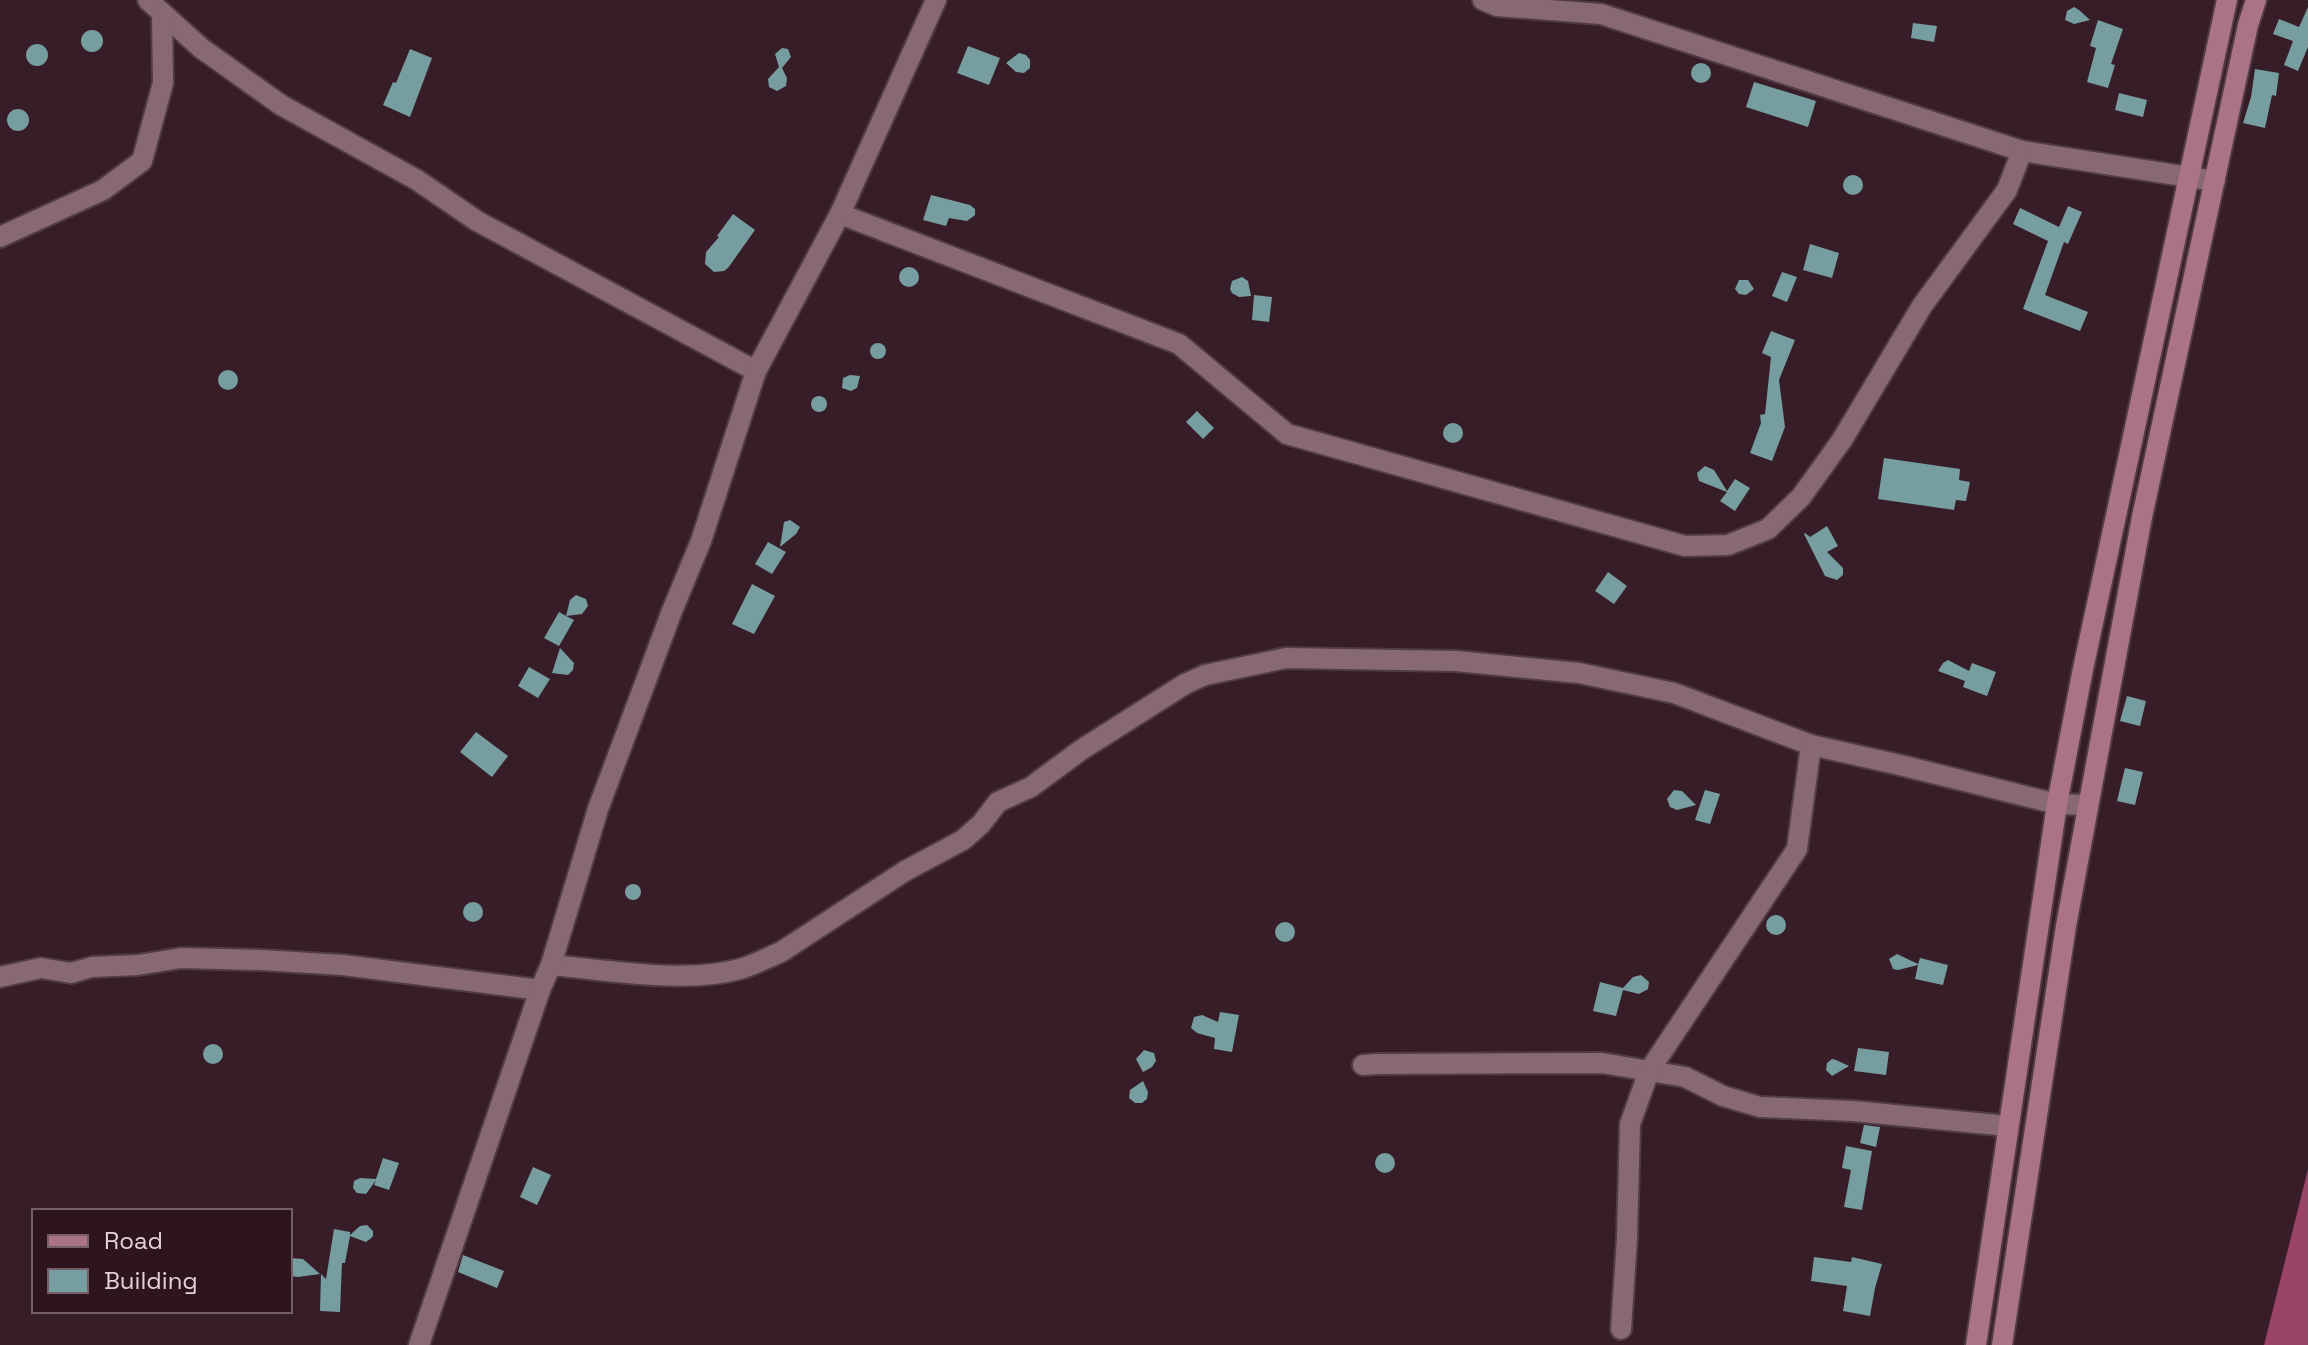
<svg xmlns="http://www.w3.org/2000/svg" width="2308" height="1345" viewBox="0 0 2308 1345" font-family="'Space Grotesk',sans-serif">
<rect width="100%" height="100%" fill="#371d27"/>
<!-- water -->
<polygon fill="#9a4567" points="2308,1169 2308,1345 2264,1345"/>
<!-- building -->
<g fill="#769ea0">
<polygon points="2074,7 2079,10 2090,20 2074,24 2065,20 2067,11"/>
<polygon points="2308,7 2308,47 2298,71 2284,65 2293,41 2273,34 2279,19 2299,27"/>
<polygon points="2098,20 2123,29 2111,64 2115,65 2108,88 2087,82 2096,48 2090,46"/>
<polygon points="1913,23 1937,26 1934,42 1911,38"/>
<circle cx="92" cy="41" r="11"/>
<circle cx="37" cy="55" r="11"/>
<polygon points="968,46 1000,58 989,85 957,73"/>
<polygon points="782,48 788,49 791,57 782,68 787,78 786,86 777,91 769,87 768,79 779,67 775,54"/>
<polygon points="410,49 432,58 410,117 383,105 393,82 396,83"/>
<polygon points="1019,53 1026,55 1030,60 1030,68 1024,73 1016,72 1006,63"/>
<circle cx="1701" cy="73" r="10"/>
<polygon points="2255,69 2279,73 2276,96 2272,95 2265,128 2243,123 2251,97"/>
<polygon points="1754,82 1816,101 1808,127 1746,107"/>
<polygon points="2119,93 2147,100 2143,117 2115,110"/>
<circle cx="18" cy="120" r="11"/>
<circle cx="1853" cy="185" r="10"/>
<polygon points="931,195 970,205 975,209 975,215 967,221 949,218 946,226 923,220"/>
<polygon points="2068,206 2082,212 2068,244 2064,242 2045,295 2088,312 2080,331 2023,309 2048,241 2013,224 2020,208 2059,227"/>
<polygon points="733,214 755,230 728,268 724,271 714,272 705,264 706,252 719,237 717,236"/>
<polygon points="1810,244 1839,253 1832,278 1803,270"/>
<circle cx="909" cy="277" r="10"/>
<polygon points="1782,272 1797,277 1787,302 1772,296"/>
<polygon points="1242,277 1248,281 1251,296 1239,297 1232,293 1230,289 1232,281"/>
<polygon points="1739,280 1748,280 1754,289 1746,295 1739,294 1735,289"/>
<polygon points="1254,295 1272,297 1269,322 1252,320"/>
<polygon points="1771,331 1795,340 1779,380 1785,427 1772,461 1750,453 1761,423 1760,415 1765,414 1771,357 1762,353"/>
<circle cx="878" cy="351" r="8"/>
<circle cx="228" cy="380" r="10"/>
<polygon points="850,375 860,376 857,388 851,391 842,388 843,378"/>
<circle cx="819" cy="404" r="8"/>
<polygon points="1197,411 1214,428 1203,439 1186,422"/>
<circle cx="1453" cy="433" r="10"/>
<polygon points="1884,458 1960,469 1959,480 1970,482 1966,501 1956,500 1954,510 1878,499"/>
<polygon points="1705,466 1714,470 1727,491 1735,479 1750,488 1735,511 1720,501 1727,492 1699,481 1697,473"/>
<polygon points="790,520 800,527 796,534 780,547 784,522"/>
<polygon points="1827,526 1838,546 1827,552 1843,568 1843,575 1837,580 1825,576 1804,534 1805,533 1810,537"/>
<polygon points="768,542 786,552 772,574 755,564"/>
<polygon points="1608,572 1627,586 1614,604 1595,591"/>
<polygon points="752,584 775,596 754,634 732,624"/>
<polygon points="576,595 586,599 588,606 582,614 566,616 574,620 559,646 544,638 559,612 566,616 570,600"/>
<polygon points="560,648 574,663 573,670 568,675 552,673"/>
<polygon points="1948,660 1969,671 1972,663 1996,672 1987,696 1963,687 1965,681 1938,671 1943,663"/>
<polygon points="529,667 550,679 538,698 518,686"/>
<polygon points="2127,696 2146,701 2140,726 2120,721"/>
<polygon points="476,732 508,756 492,777 460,752"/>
<polygon points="2125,768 2143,772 2135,805 2117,801"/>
<polygon points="1674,790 1682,791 1696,805 1677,810 1670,807 1667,799"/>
<polygon points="1705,790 1720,794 1710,824 1695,820"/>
<circle cx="633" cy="892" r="8"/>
<circle cx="473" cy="912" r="10"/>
<circle cx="1776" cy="925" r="10"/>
<circle cx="1285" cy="932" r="10"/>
<polygon points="1897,954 1918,964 1920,958 1948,965 1943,985 1915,979 1918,965 1898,970 1893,969 1889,959"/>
<polygon points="1641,975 1649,982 1648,989 1639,994 1623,990 1616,1016 1593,1011 1600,982 1623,988 1633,977"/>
<polygon points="1220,1012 1239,1015 1232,1052 1214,1049 1215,1038 1197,1033 1191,1028 1194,1017 1202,1015 1218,1022"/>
<circle cx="213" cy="1054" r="10"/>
<polygon points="1858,1048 1889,1052 1886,1075 1854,1071"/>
<polygon points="1144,1050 1154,1053 1156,1061 1152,1067 1143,1072 1136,1059"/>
<polygon points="1832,1059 1836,1060 1849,1066 1832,1076 1826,1070 1827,1063"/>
<polygon points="1143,1081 1148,1092 1147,1099 1142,1103 1135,1103 1129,1098 1130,1090"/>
<polygon points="1864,1125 1880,1127 1876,1147 1860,1143"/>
<polygon points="1846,1146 1872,1151 1862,1210 1844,1207 1851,1170 1842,1168"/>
<circle cx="1385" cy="1163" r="10"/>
<polygon points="383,1158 399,1163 389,1190 374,1185 376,1180 366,1194 357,1193 353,1188 354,1181 360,1178 376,1179"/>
<polygon points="533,1167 551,1175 537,1205 520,1197"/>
<polygon points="367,1225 373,1231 373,1236 370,1239 366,1242 350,1236 345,1263 342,1263 340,1312 320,1311 321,1274 326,1279 334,1229 350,1232 350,1235 360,1226"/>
<polygon points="463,1255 504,1271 497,1288 458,1272"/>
<polygon points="1814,1257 1851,1262 1852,1257 1882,1264 1875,1288 1870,1316 1843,1311 1847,1286 1811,1281"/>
<polygon points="290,1258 303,1259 320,1274 298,1277 290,1276"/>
</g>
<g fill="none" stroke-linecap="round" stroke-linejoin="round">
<defs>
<g id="minor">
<polyline points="148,0 201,48 281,105 417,180 477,221 756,371"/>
<polyline points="1483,0 1497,6 1601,14 2022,151 2215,181"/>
<polyline points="840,214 1179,344 1287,434 1685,546 1728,545 1768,529 1801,497 1842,440 1922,306 2007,190 2022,151"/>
<polyline points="0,237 103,190 142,161 163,83 162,13"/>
<path d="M 551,965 C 607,970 685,984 740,969 C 754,965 767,958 781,952 L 905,871 L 963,840 L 981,824 L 998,802 L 1031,787 L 1081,750 L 1185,684 L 1205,675 L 1286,658 L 1456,661 L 1579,673 L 1674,693 L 1811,745 L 1900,765 L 2057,804 L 2088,805"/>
<polyline points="0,977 41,968 71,973 92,967 138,965 181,958 261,960 343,965 540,990"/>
<polyline points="1363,1065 1378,1064 1602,1063 1685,1077 1723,1096 1760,1107 1853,1111 2008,1126"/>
<polyline points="1621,1329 1627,1238 1630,1124 1649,1071 1797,849 1811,745"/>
<polyline points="419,1345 540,990 551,965 598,809 672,611 701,541 756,371 840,214 936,0"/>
</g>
<g id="secondary">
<polyline points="1976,1345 2057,804 2083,669 2227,0"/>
<polyline points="2002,1345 2066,926 2142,517 2248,25 2256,0"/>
</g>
</defs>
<!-- minor casing -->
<use href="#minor" stroke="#513b44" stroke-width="24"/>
<!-- secondary casing -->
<use href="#secondary" stroke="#513b44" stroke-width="24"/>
<!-- minor -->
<use href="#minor" stroke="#886873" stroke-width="20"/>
<!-- secondary -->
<use href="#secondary" stroke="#ab7387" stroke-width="20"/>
</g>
<!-- legend -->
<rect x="32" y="1209" width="260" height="104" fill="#2d141d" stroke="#766068" stroke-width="2"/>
<rect x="48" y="1235" width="40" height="12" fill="#ab7387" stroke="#766068" stroke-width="2"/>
<text x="104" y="1249" font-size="24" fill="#e4d2d8">Road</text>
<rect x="48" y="1269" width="40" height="24" fill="#769ea0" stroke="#766068" stroke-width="2"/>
<text x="104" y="1289" font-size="24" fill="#e4d2d8">Building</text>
</svg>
